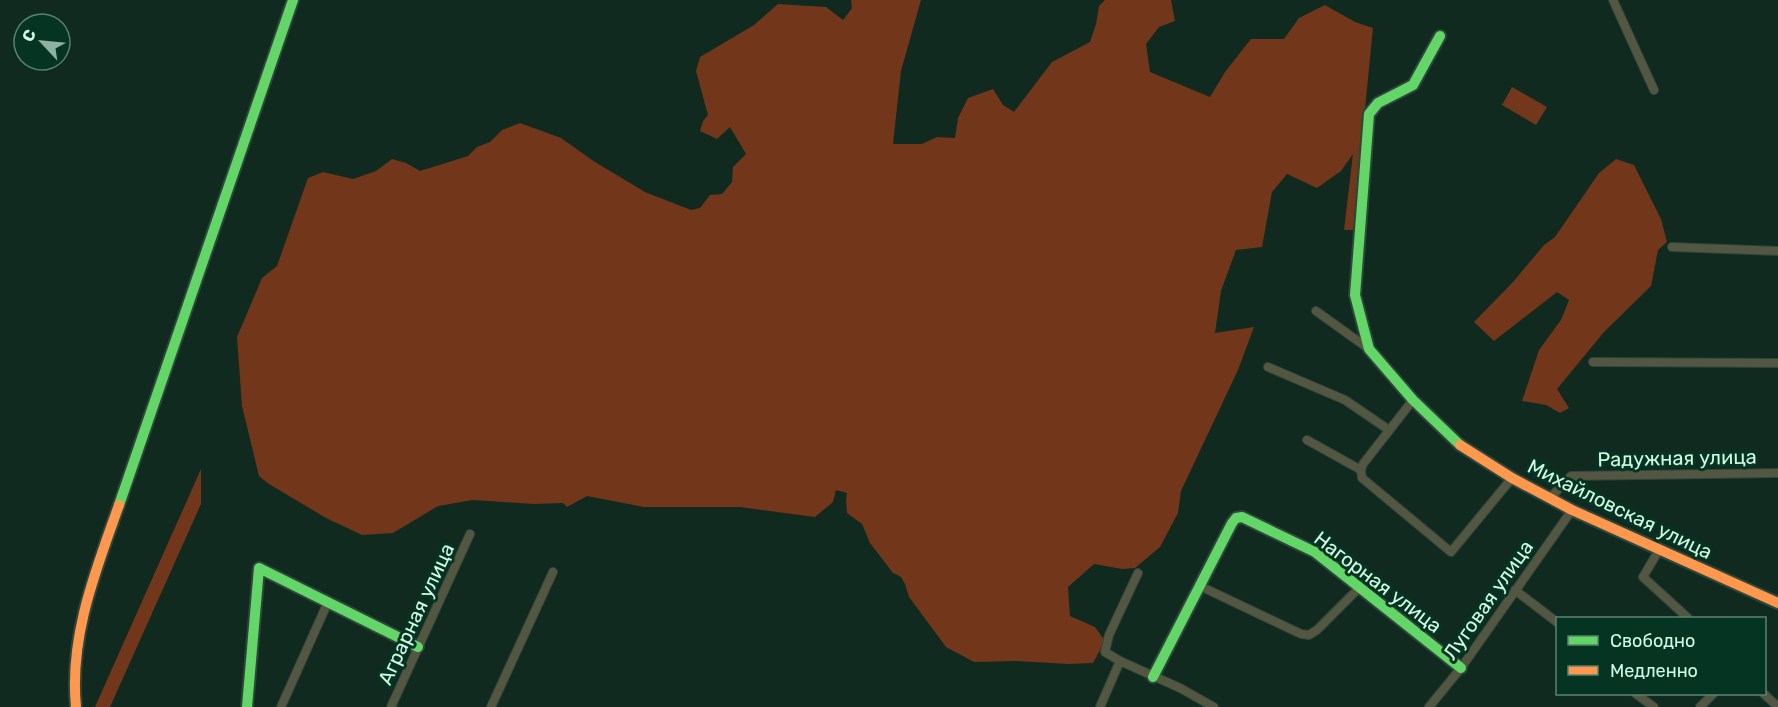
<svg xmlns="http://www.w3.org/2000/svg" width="1778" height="707" viewBox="0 0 1778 707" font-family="Rubik,sans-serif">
<rect width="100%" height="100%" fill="#102a20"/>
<!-- green -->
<polygon fill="#73381c" points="1512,87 1547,107 1536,125 1502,105"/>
<!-- forest -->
<g fill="#72361a">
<polygon points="851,0 921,0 901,71 893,144 922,144 937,137 955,138 958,118 968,98 993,89 1003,105 1014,112 1052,62 1090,42 1096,24 1099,6 1105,0 1171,0 1175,21 1159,27 1146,44 1150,72 1210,97 1225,72 1251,39 1284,39 1299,18 1325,5 1355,22 1373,28 1353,230 1344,230 1353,154 1341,171 1317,188 1287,174 1272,192 1262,247 1236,250 1221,291 1215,333 1254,327 1238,370 1181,491 1178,513 1160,547 1135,568 1122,569 1094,564 1068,587 1070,616 1095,627 1105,641 1093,663 1069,664 1015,661 974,662 946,647 909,597 905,584 901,577 893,573 870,543 862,524 847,513 846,501 847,493 836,490 833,502 815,517 740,507 644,507 587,496 567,507 563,503 534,504 473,500 438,506 393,533 362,535 326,518 269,484 259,476 242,406 237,337 262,278 277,266 308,178 323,172 353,179 376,171 392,159 406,163 420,171 468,156 477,147 490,142 502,130 520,123 561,138 595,162 645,192 691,210 700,208 710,195 722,194 732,182 733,167 746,154 730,127 717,139 700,131 703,121 708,115 696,71 700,57 754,25 778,4 826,7 843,20 852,8"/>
<polygon points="1616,159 1634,165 1661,219 1667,242 1658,250 1651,286 1604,332 1557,389 1569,408 1560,413 1546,405 1522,401 1539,350 1561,320 1569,300 1557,292 1494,341 1474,322 1513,282 1544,245 1555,237 1599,173"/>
<polygon points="201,469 201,504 110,707 95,707"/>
</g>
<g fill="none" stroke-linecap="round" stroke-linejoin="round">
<defs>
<g id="street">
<polyline points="1613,0 1654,90"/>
<polyline points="1672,247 1778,251"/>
<polyline points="1316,311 1369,349"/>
<polyline points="1593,362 1778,363"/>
<polyline points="1268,367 1345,400 1389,430"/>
<polyline points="1307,440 1361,470 1362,478 1451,552 1512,478"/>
<polyline points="1361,470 1363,464 1413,400"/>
<polyline points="1550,498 1571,476 1778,473"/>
<polyline points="1659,550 1643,577 1688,618"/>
<polyline points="1138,573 1109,635 1105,652 1120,661 1180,688 1214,707"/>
<polyline points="1200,586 1301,634 1309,635 1317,630 1359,588"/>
<polyline points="1515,590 1558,623"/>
<polyline points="1636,694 1654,707"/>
<polyline points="1764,694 1778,707"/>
<polyline points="281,707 328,602"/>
<polyline points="391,707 470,534"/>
<polyline points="491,707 553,572"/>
<polyline points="1100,707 1120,661"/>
<polyline points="1429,707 1461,668 1572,510"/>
<polyline points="1700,707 1713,694"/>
</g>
<g id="fast">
<polyline points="1440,36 1413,85 1378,103 1369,114 1355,295 1369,349 1413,400 1460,445"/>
<polyline points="119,505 293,0"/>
<polyline points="1153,677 1232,523 1236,518 1242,517 1315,552 1461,668"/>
<polyline points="247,707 259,568 418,647"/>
</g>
<g id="slow">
<polyline points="1460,445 1512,478 1572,510 1778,603"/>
<path d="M 76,707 C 69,636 96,570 119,505"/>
</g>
</defs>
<!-- street casing -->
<use href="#street" stroke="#2e453b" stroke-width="10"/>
<!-- fast casing -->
<use href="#fast" stroke="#2e453b" stroke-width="14"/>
<!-- slow casing -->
<use href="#slow" stroke="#2e453b" stroke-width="14"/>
<!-- street -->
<use href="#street" stroke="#535741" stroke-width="8"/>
<!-- fast -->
<use href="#fast" stroke="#63d668" stroke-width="10"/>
<!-- slow -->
<use href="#slow" stroke="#ff974d" stroke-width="10"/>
</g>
<g text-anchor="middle" stroke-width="6" stroke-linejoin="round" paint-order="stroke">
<!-- street labels -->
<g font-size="20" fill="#d2fae5" stroke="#053522">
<text transform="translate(1677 458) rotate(-1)" y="7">Радужная улица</text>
<text transform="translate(1620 509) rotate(26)" y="7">Михайловская улица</text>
<text transform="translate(1378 582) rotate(37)" y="7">Нагорная улица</text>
<text transform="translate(1488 600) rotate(-55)" y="7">Луговая улица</text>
<text transform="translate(416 614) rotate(-65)" y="7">Аграрная улица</text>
</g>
</g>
<!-- legend -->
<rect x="1556" y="617" width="210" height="78" fill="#053522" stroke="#578470" stroke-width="1.5"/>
<rect x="1568" y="636" width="30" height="9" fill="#63d668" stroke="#578470" stroke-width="1.5"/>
<text x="1610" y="647" font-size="18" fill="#d2fae5">Свободно</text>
<rect x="1568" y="666" width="30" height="9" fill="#ff974d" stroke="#578470" stroke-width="1.5"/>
<text x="1610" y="677" font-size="18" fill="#d2fae5">Медленно</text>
<!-- north arrow -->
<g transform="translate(42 42) rotate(296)"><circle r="28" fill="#053522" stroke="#578470" stroke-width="1.5"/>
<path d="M0-4.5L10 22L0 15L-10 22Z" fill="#8eb1a0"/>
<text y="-9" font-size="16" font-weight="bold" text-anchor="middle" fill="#d2fae5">С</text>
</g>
</svg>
